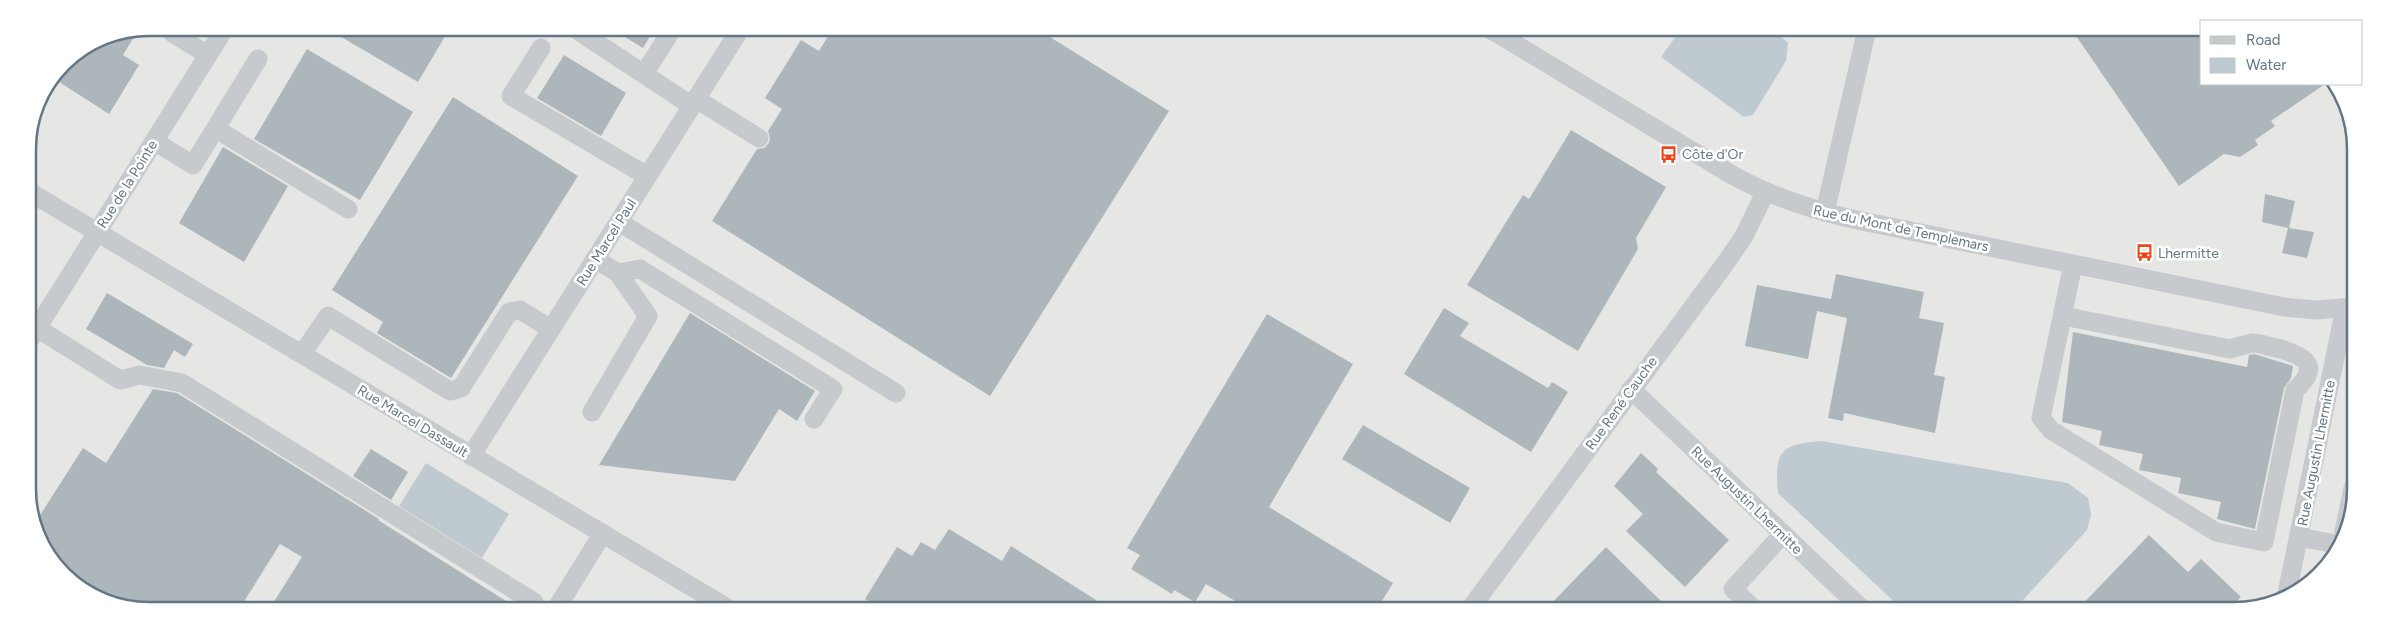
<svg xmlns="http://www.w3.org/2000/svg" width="2383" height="638" viewBox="0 0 2383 638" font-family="Figtree,sans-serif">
<rect width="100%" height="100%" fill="#f6f6f1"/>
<!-- built -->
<polygon fill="#e6e7e5" points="149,28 2202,30 2202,84 2331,84 2353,126 2353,513 2339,550 2314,580 2280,601 2241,610 125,608 63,575 30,513 28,142 37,102 63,63 103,37"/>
<!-- water -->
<g fill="#becacf">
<polygon points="1681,29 1769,29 1788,42 1786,61 1753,115 1744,117 1661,57"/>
<path d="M 1821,441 L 2068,483 L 2088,498 L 2091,515 L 2087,530 L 2014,610 L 1903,610 L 1778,493 C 1774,452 1780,444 1821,441 Z"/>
<polygon points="426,463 509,514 482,558 399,506"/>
</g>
<!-- building -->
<g fill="#adb6ba">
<polygon points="326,28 450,28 418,82"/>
<polygon points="610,28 655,28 643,48"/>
<polygon points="833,28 1037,29 1169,111 990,396 712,221 757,149 764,148 769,143 770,138 768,131 782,109 765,98 801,40 819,51"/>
<polygon points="139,29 123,55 139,65 109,114 53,78 63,63 103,37"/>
<polygon points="2072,30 2202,30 2202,84 2325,84 2271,121 2275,126 2255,140 2258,145 2240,157 2224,154 2179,186"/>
<polygon points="307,49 413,112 360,200 254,139"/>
<polygon points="564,55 626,93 601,136 537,98"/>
<polygon points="453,97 578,176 451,378 377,333 383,322 332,290"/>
<polygon points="1571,130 1666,187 1636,238 1638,249 1578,351 1467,285 1523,195 1529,199"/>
<polygon points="223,147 288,186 244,262 179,223"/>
<polygon points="2265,194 2295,201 2289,228 2314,232 2307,258 2282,253 2288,228 2262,222"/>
<polygon points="1836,274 1924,292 1919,318 1944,323 1934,375 1945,377 1935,433 1844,413 1843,421 1828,418 1847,318 1817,311 1808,359 1745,346 1757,285 1831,299"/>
<polygon points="107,293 193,344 185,357 174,350 164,368 147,365 86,329"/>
<polygon points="1444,308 1469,323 1460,336 1548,388 1552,382 1568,392 1531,452 1404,374"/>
<polygon points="690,313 815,391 797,421 779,409 735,481 599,465"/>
<polygon points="1267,314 1353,364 1269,507 1393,583 1377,609 1249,609 1206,584 1195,602 1174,590 1172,594 1131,569 1140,555 1127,548"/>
<polygon points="2073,332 2247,367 2249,355 2254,354 2293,366 2291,378 2284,388 2255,529 2217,519 2221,502 2178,493 2181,478 2139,470 2143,454 2099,445 2102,431 2062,422"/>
<polygon points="153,389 177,393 379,519 378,520 517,608 270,608 302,557 280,544 240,608 125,608 63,575 35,523 83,448 106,463"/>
<polygon points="1363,425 1470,488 1450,523 1342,459"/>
<polygon points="371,449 408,472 391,500 353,476"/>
<polygon points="1641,453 1658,469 1656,472 1729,540 1685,587 1626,531 1643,514 1614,486"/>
<polygon points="949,529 1002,561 1011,546 1110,609 881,609 865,599 897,547 912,556 921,542 935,550"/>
<polygon points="2149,535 2188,572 2201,559 2241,597 2228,610 2077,610"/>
<polygon points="1606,547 1670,610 1545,610"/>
</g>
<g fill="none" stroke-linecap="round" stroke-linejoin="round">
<!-- minor -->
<g stroke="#c7cacd" stroke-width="19">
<polyline points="174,28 171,32 208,55"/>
<polyline points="574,28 692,106"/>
<path d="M 1490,29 L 1732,175 C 1770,196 1809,209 1852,219 L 2284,307 L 2316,310 L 2353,307"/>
<polyline points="541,48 511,96 647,176"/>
<polyline points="644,74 673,28"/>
<polyline points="696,99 759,138"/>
<polyline points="216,129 348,209"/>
<polyline points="154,141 193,165 258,59"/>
<polyline points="28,191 729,609"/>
<polyline points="1825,212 1867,29"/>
<polyline points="619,222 896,393"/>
<polyline points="595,259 618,273 640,269 833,389 814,419"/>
<path d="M 2063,316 L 2230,349 C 2237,347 2246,344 2253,343 C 2260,343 2269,347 2277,348 C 2303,355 2323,365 2295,390 L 2264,542 L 2216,532 L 2051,430 L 2041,418 L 2073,264"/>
<polyline points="37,328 120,380 140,375 182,383 534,602 530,609"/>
<polyline points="29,341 225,28"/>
<polyline points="302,354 328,316 450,391 461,388 509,312 520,310 551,329"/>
<polyline points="1631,389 1863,610"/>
<polyline points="592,412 648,316 618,273"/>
<polyline points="471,456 741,28"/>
<polyline points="2299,537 2341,545"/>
<polyline points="2342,541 2353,488"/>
<polyline points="2286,598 2345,308"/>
<polyline points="556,609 603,533"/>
<polyline points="1470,609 1727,261 1744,236 1765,193"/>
<polyline points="1755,610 1733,589 1783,534"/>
</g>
</g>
<!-- icons -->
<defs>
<symbol id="bus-bare" viewBox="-9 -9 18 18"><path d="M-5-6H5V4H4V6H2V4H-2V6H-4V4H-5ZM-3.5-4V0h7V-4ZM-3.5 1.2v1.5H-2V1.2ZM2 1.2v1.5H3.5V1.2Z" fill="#f04416" stroke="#fff" stroke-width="2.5" paint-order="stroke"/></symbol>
</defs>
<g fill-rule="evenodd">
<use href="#bus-bare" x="1656" y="142" width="25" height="25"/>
<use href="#bus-bare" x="2132" y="240" width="25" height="25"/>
</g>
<g text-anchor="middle" stroke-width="5" stroke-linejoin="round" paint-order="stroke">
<!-- poi labels -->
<g font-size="14" fill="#627685" stroke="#fff" text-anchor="start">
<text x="1682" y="159">Côte d'Or</text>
<text x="2158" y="258">Lhermitte</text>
</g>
<!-- street labels -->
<g font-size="14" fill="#627685" stroke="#fff">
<text transform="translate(127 184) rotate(-58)" y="5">Rue de la Pointe</text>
<text transform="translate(1901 228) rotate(12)" y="5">Rue du Mont de Templemars</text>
<text transform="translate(606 242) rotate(-58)" y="5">Rue Marcel Paul</text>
<text transform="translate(1621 403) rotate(-54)" y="5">Rue René Cauche</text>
<text transform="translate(413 421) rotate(31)" y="5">Rue Marcel Dassault</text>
<text transform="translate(2316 453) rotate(-79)" y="5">Rue Augustin Lhermitte</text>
<text transform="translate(1747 500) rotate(44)" y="5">Rue Augustin Lhermitte</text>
</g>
</g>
<!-- crop -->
<path d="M0 0H2383V638H0ZM149 36H2234A113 113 0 0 1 2347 149V489A113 113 0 0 1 2234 602H149A113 113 0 0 1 36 489V149A113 113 0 0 1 149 36Z" fill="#fff" fill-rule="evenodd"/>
<path fill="none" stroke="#627685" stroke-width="2.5" d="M149 36H2234A113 113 0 0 1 2347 149V489A113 113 0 0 1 2234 602H149A113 113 0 0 1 36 489V149A113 113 0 0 1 149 36Z"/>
<!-- legend -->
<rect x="2200" y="20" width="162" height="65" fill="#ffffff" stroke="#c0c8ce"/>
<rect x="2210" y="36" width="25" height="8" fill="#c7cacd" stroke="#c0c8ce"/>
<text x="2246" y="45" font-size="15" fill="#627685">Road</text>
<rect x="2210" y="58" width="25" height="15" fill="#becacf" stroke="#c0c8ce"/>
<text x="2246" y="70" font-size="15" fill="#627685">Water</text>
</svg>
